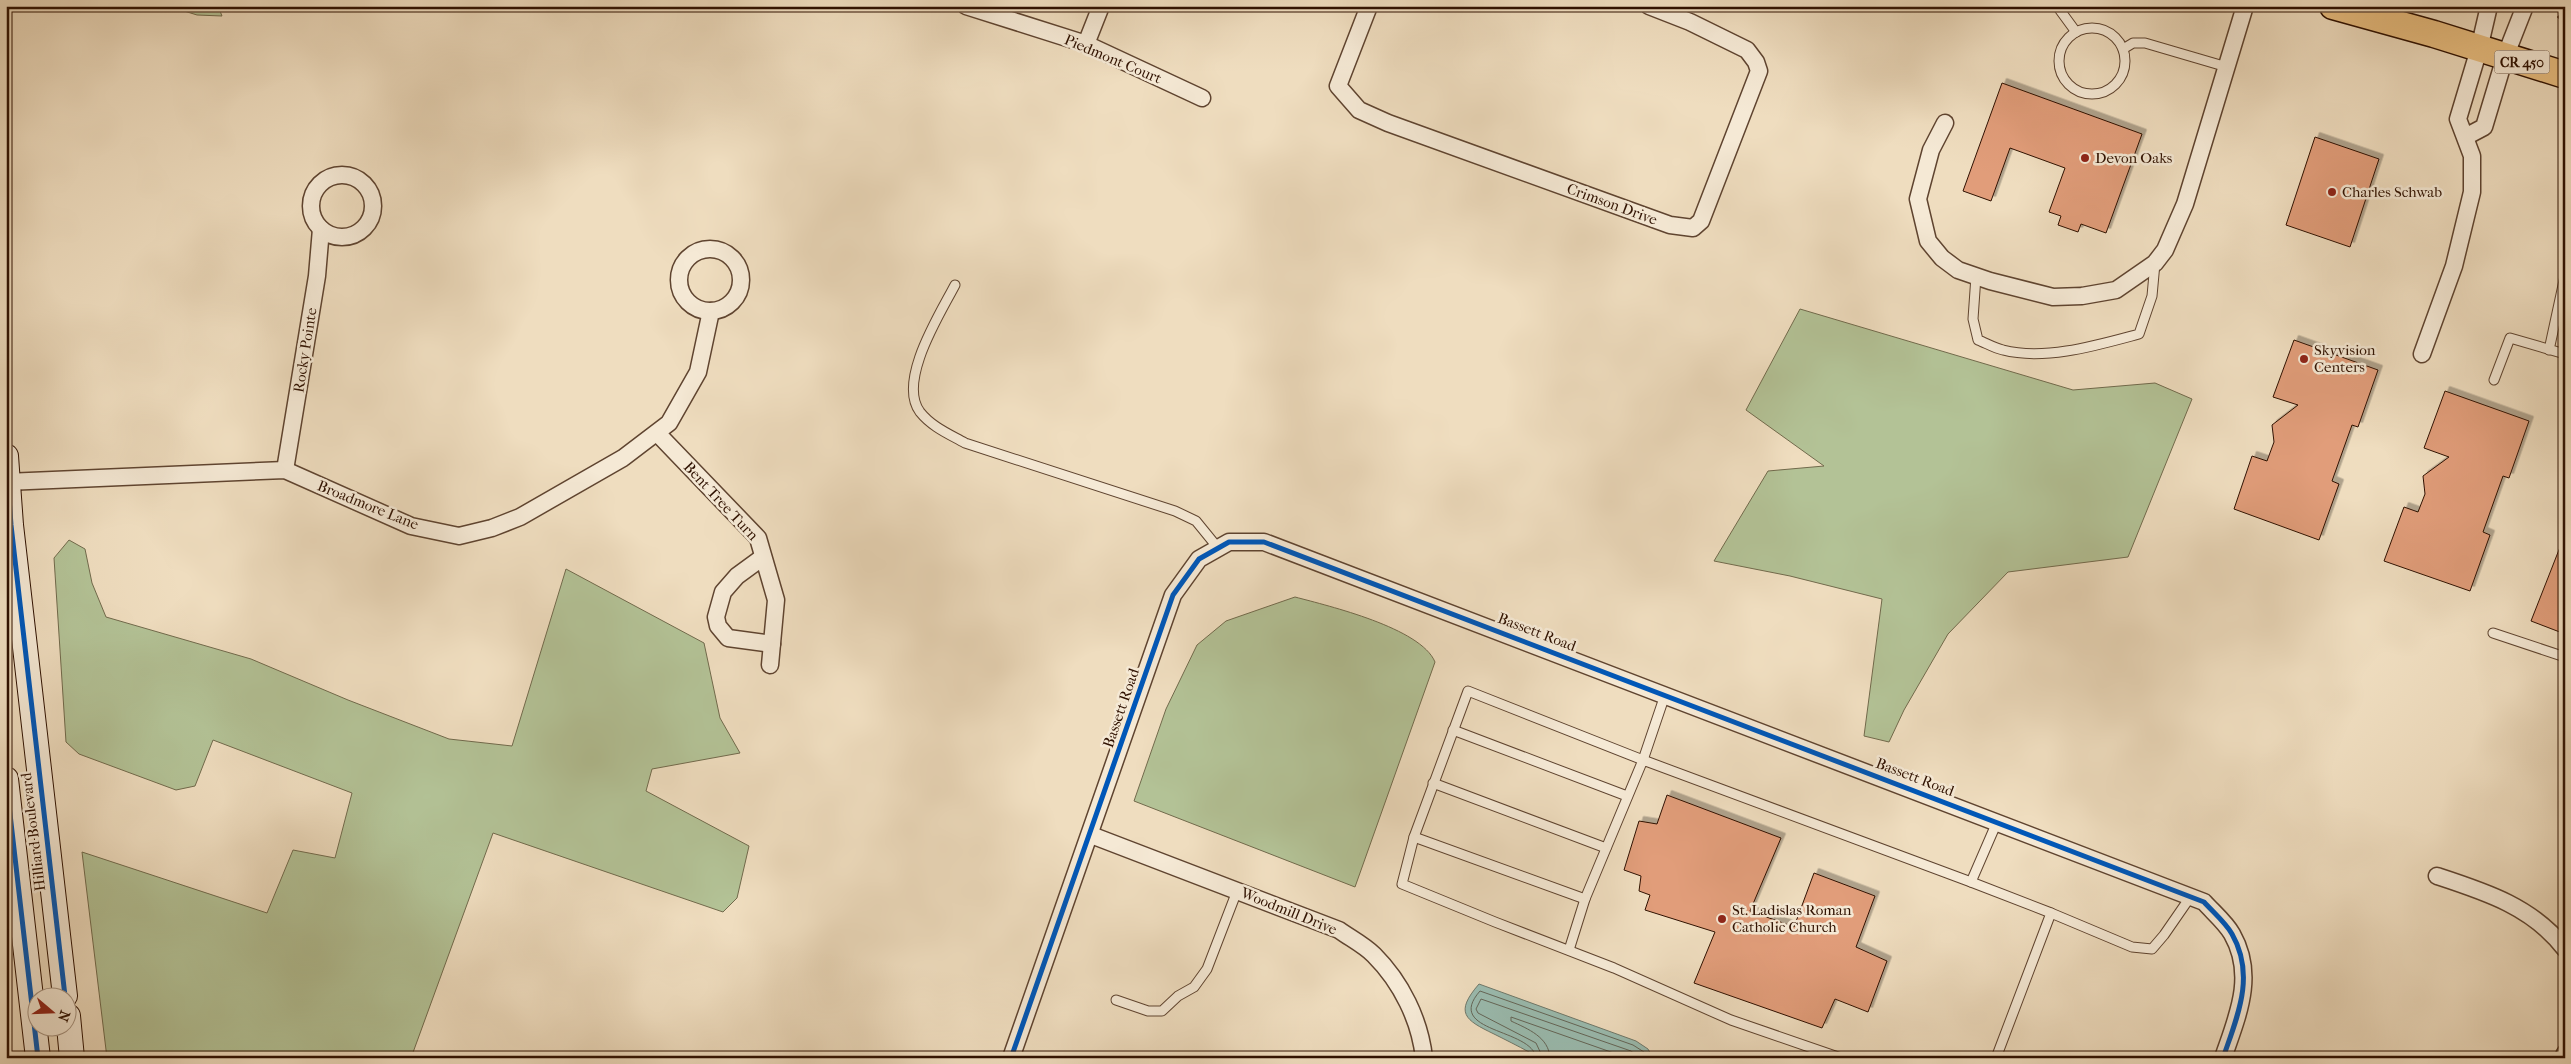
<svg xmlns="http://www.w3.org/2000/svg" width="2571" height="1064" viewBox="0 0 2571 1064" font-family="'IM FELL French Canon',serif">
<defs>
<filter id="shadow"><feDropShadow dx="4.5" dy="-4.5" stdDeviation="0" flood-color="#0004"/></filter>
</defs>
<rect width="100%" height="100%" fill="#efddbf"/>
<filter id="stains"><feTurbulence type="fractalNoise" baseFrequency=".004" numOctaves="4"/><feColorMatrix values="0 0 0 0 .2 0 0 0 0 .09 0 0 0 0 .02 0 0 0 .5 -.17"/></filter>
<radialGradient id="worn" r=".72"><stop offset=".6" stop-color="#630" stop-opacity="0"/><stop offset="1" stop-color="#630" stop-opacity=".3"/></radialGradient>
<!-- green -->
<g fill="#b3c296" stroke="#716a4c">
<polygon points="168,6 218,6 222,16 197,15"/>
<polygon points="1800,309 2073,390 2155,383 2192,399 2128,557 2008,572 1948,634 1904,710 1889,742 1864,736 1882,599 1790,576 1714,561 1768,471 1824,466 1746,410"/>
<polygon points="69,540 85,549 92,583 106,617 251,659 348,700 449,739 512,746 566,569 704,643 720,718 740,753 652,769 646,791 749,846 737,898 723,912 493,833 411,1058 107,1058 82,852 267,913 293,850 335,858 352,793 213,740 195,786 176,790 79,754 66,742 54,558"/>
<path d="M 1295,597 C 1329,606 1421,628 1435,662 L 1355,887 L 1134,801 L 1166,709 L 1197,645 L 1226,621 Z"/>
</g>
<!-- water -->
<path fill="#9abcb0" stroke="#6f786a" d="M 1479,984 L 1636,1041 L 1648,1049 L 1653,1058 L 1532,1058 L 1529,1052 C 1518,1046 1506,1040 1494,1034 C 1465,1020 1454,1013 1479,984 Z"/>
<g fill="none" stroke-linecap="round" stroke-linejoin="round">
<!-- shore -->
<g stroke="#646658" stroke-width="1">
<path d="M 1536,1058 C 1533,1028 1443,1033 1480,991 L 1633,1045 L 1644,1052 L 1647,1058"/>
<polyline points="1543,1058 1536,1043 1478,1013 1476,1009 1481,999 1631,1051 1640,1058"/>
<path d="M 1550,1058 C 1549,1037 1528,1029 1511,1021 L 1511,1017 L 1628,1058"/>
</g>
</g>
<!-- building -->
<g fill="#e19d7a" stroke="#2f1101" filter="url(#shadow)">
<polygon points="2002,83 2142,134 2106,233 2081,224 2078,232 2058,225 2061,216 2049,212 2065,168 2010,148 1991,201 1963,191"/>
<polygon points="2315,137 2379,159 2350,247 2286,225"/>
<polygon points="2294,340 2378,370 2358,427 2352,425 2332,481 2339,484 2319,540 2234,509 2252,456 2267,461 2274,442 2272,425 2298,405 2273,397"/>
<polygon points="2445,391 2529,421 2509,478 2503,476 2483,532 2490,535 2470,591 2384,561 2404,507 2418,512 2425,494 2423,476 2449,457 2424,448"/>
<polygon points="2564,537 2565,537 2565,634 2531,621"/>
<polygon points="1667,795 1781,838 1750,911 1794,927 1814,873 1875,896 1856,947 1887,961 1868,1012 1835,999 1822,1028 1694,983 1715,932 1645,910 1650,895 1639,891 1641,876 1624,870 1639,821 1657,824"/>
</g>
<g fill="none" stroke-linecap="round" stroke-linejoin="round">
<defs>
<g id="lane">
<polyline points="2057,6 2076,32"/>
<circle cx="2092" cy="61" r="33"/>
<polyline points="2123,49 2133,43 2145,43 2227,67"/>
<path d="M 1976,276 L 1973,319 L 1978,340 C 1986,343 1994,348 2003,350 C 2045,361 2098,345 2139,334 L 2152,296 L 2155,263"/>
<path d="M 955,285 C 940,314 897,381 920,412 C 932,427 949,434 965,443 L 1175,511 L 1196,521 L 1218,548"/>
<polyline points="2549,350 2565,276"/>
<polyline points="2494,380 2510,338 2565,354"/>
<polyline points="2493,633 2565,657"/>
<polyline points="1665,695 1643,760 1468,691 1414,837 1402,884 1495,922 1614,968 1731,1020 1841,1058"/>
<polyline points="1453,730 1627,796"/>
<polyline points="1433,783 1606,848"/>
<polyline points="1414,837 1585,899"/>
<polyline points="2051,913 2132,947 2152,949 2164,935 2191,896"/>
<polyline points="1569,950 1585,899 1643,760 1971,882"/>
<polyline points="1116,1000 1148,1011 1162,1011 1178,996 1194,987 1207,969 1237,891"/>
<polyline points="1996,1058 2051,913 1971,882 1997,822"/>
</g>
<g id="street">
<polyline points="966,6 1086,44 1202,98"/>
<polyline points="1369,6 1338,86 1359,110 1388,123 1670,225 1693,228 1701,221 1759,71 1756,62 1747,50 1690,22 1649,6"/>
<polyline points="1086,44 1101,6"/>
<polyline points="1945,123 1931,150 1918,199 1928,241 1942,258 1958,270 1990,281 2053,297 2082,296 2116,290 2155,263 2165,250 2185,204 2245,6"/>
<polyline points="2467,136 2484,127 2505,57 2525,6"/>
<circle cx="342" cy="206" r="31"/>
<circle cx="710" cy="280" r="31"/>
<polyline points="2422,354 2454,266 2472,192 2472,156 2458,119 2479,49 2489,6"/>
<polyline points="658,434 758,538 776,600 770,665"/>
<polyline points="285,470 317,276 321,229"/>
<polyline points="6,482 285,470 411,526 459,536 492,528 520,517 623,458 669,423 698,372 711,311"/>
<polyline points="763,557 737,576 723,592 716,617 718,626 728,638 772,644"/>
<path d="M 1091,835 L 1339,930 C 1350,938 1364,945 1374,955 C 1401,982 1420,1020 1424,1058"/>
<path d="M 2437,876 C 2486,892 2533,907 2565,949"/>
<path d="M 1011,1058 L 1173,595 L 1199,559 L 1229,542 L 1264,542 L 2204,902 C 2213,912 2226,923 2232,934 C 2256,976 2237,1017 2223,1058"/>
<polyline points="2563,1058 2565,1053"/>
</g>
<g id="secondary">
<polyline points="6,456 11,525 65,996"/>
<polyline points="6,779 38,1058"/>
<polyline points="68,1016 72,1058"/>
</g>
<polyline id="primary" points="2333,6 2434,34 2565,75"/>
</defs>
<!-- lane casing -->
<use href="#lane" stroke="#5f4430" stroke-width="11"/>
<!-- street casing -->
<use href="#street" stroke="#5f4430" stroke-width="19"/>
<!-- secondary casing -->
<use href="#secondary" stroke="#2f1101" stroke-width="26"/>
<!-- primary casing -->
<use href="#primary" stroke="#2f1101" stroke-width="29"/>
<!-- path -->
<polyline stroke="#2f1101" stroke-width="3" stroke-dasharray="4 2.5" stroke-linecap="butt" points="2558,16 2565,23"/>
<!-- lane -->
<use href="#lane" stroke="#f5e9d5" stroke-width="9"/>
<!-- street -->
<use href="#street" stroke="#f5e9d5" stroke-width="16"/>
<!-- secondary -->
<use href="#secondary" stroke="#f5e9d5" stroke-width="24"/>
<!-- primary -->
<use href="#primary" stroke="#e8be80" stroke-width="26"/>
<defs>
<g id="cycleway">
<polyline points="6,456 11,525 65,996"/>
<polyline points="6,779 38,1058"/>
<path d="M 1011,1058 L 1173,595 L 1199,559 L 1229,542 L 1264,542 L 2204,902 C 2213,912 2226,923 2232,934 C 2256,976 2237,1017 2223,1058"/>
</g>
</defs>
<!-- cycleway casing -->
<use href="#cycleway" stroke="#f5e9d5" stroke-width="8"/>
<!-- cycleway -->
<use href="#cycleway" stroke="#0057b8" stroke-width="5"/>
</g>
<!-- markers -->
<g fill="#8f2418" stroke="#f5e9d5" stroke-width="2">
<circle cx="2085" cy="158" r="5"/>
<circle cx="2332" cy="192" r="5"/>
<circle cx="2304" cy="359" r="5"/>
<circle cx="1722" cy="919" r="5"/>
</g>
<g text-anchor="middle" stroke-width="5" stroke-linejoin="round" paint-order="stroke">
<!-- shield labels -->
<rect fill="#f5e9d5" stroke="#6a5241" stroke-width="1" x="2494.5" y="50.5" width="55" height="23" rx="4"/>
<g font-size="14" font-weight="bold" fill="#2f1101">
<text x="2522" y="67">CR 450</text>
</g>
<!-- street labels -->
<g font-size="15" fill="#2f1101" stroke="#f5e9d5">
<text transform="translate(1113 59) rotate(23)" y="5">Piedmont Court</text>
<text transform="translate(1612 204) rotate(20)" y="5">Crimson Drive</text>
<text transform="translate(305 350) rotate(-81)" y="5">Rocky Pointe</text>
<text transform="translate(721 501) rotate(47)" y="5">Bent Tree Turn</text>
<text transform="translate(368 505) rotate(22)" y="5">Broadmore Lane</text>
<text transform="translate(1537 632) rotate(21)" y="5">Bassett Road</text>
<text transform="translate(1121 708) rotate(-71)" y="5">Bassett Road</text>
<text transform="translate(1915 777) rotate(21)" y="5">Bassett Road</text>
<text transform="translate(33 832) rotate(-97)" y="5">Hilliard Boulevard</text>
<text transform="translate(1289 911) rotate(22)" y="5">Woodmill Drive</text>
</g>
<!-- poi labels -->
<g font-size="15" fill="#2f1101" stroke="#f5e9d5" text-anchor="start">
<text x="2095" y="163">Devon Oaks</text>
<text x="2342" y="197">Charles Schwab</text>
<text x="2314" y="355">Skyvision<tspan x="2314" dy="17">Centers</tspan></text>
<text x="1732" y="915">St. Ladislas Roman<tspan x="1732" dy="17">Catholic Church</tspan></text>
</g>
</g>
<!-- margin -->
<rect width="2571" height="1064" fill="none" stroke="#efddbf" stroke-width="25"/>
<rect x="8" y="8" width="2556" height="1049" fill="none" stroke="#2f1101" stroke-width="2.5"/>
<rect x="12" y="12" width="2546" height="1039" fill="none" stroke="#2f1101"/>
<!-- north arrow -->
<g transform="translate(52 1012) rotate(109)"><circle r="24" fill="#f5e9d5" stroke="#a69380"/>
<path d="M0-4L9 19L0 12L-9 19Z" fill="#8f2418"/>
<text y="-8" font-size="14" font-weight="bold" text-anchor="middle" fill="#2f1101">N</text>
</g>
<rect width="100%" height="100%" filter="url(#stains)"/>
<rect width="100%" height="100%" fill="url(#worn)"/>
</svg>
